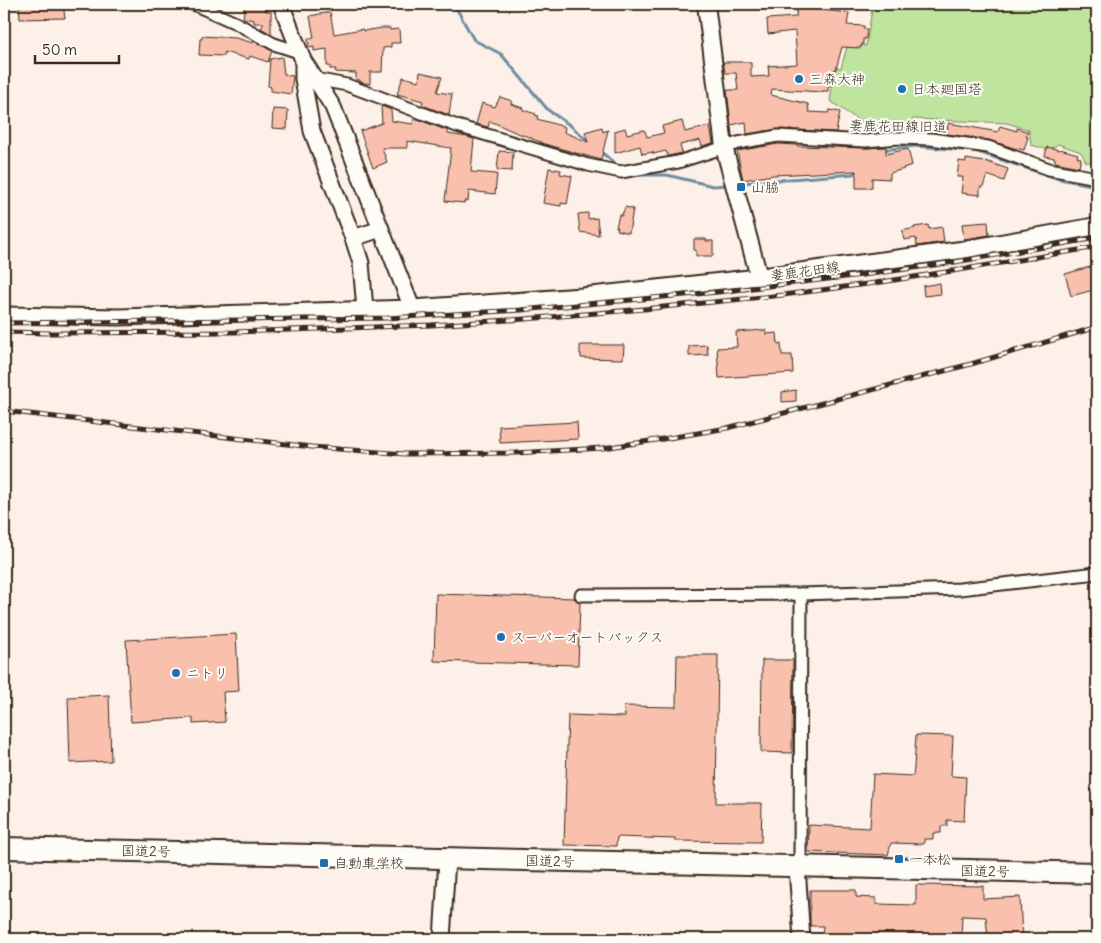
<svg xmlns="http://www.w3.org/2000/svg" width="1101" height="943" viewBox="0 0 1101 943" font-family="Delius,'Klee One',sans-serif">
<rect width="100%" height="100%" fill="#fcf0e8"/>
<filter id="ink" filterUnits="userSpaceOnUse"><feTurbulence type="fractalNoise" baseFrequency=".02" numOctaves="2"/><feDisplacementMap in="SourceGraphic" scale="10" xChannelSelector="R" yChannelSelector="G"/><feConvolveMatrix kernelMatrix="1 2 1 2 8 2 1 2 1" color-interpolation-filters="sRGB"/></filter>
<g filter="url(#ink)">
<!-- green -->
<polygon fill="#bfe49e" stroke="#7d875e" points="873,4 1097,4 1097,162 1086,162 1081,152 1058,144 1049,150 1031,145 1029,130 1007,123 913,119 910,130 869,129 855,118 830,101 835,68 841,68 848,43 866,46"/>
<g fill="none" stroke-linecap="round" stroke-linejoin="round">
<!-- stream -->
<g stroke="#708d9e" stroke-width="3">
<polyline points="454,4 474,40 501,54 548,110 571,126 589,142"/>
<polyline points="884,150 915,146 975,151 1059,179 1097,186"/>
<polyline points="600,151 620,168"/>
<polyline points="636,175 667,175 713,186 727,185"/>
<polyline points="741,183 853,174 859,169"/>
</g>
</g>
<!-- building -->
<g fill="#f9c1ad" stroke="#3b2a1e">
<polygon points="19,4 63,4 65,18 20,19"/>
<polygon points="245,4 265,4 266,11 271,11 271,34 261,28 264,23 254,23 254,20 243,18"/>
<polygon points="797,4 823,5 822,10 849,13 847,25 864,26 864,29 867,29 866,39 863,39 863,45 861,45 861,48 842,47 836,69 835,69 832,87 828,87 828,91 822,91 822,92 772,89 771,95 808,104 809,112 828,113 829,110 840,112 836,132 778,129 747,134 746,122 731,125 727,90 738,90 736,73 725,73 723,62 749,62 749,63 751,63 751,77 769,76 768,66 797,64 795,31 768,34 767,19 796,17"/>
<polygon points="330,12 334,34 363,29 363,31 382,28 390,28 390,30 399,29 400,43 391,43 391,47 383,48 382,72 370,72 370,84 360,82 360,80 356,80 356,73 335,72 336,69 330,69 330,66 327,66 327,49 314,51 314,47 309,48 308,39 314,38 310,16"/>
<polygon points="202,36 236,38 253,43 254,41 272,51 268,62 250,56 249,59 224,52 224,56 199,55 200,39 202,39"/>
<polygon points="282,57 284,74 286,74 286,75 293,76 291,94 271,91 271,87 268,86 270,59"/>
<polygon points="420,72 442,77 437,92 452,94 449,115 422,105 423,101 397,94 403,77 419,81"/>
<polygon points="500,97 512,101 511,104 523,108 523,110 536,114 535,115 538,116 537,119 565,127 564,132 588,142 585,132 602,127 603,132 608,130 601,160 541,143 541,142 532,139 532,138 517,133 490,121 488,127 476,124 482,103 495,107"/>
<polygon points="381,106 391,110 392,121 413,124 414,118 448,131 448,134 467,137 474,139 471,172 497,174 495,194 469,191 468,201 465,201 464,203 445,201 451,148 407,141 407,148 382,148 387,162 373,168 360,131 382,123"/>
<polygon points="273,109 288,110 287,129 272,128"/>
<polygon points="682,121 685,132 710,126 713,143 702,146 700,140 680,145 682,153 668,156 666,151 653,154 653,152 642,154 640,146 615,153 615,131 625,128 627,134 644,130 645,131 647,137 664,133 662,126"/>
<polygon points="948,123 998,132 1000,126 1017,131 1017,128 1028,132 1026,137 1028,137 1024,150 1017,148 1017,149 989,140 947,134"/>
<polygon points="778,144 797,145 797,146 866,148 886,147 886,154 908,149 912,165 903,168 904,169 890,173 890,179 872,178 872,187 870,187 870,188 856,188 856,171 773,175 743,180 737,151"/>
<polygon points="1047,147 1060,150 1060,149 1078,154 1077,157 1081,158 1079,167 1055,162 1055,158 1045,156"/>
<polygon points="499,151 513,152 512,171 497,170"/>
<polygon points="966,159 984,162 985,161 1008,169 1004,181 987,175 983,187 980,187 980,195 961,193 963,177 957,177 959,161 966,162"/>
<polygon points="549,168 561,170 560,174 572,176 567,204 561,203 561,206 543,203"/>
<polygon points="625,207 633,209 629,233 617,230 618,227 616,227 619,215 622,216 622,213 623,213"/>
<polygon points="588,213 588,219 597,218 599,235 580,232 578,214"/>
<polygon points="988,222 989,235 964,239 962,224"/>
<polygon points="928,225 929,229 942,227 944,242 917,246 916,238 904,240 902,231 915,228 914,227"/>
<polygon points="694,239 706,239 706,241 713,241 713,256 696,256 696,250 694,250"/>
<polygon points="1097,265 1097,289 1071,296 1065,274"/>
<polygon points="940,283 941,294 924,296 923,286"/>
<polygon points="766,330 766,334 777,333 778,344 781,343 782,355 792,355 793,373 719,378 717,348 737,347 736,332"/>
<polygon points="580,345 624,345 623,359 581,358 581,354 580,354"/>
<polygon points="707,345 708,355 689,356 689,346"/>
<polygon points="796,390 796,401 782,402 782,392"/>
<polygon points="577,422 578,439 500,443 499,426"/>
<polygon points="436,594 574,598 577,601 580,602 578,665 434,661"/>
<polygon points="236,634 239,691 223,692 225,722 193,724 193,718 131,722 126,640"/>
<polygon points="677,655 718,655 716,803 762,803 761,842 675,841 675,839 617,837 616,846 564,845 568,715 625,717 624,706 676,707"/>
<polygon points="762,660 793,660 792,753 761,752"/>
<polygon points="109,695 111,761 70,763 68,697"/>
<polygon points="916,735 953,736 951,776 966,777 964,821 947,820 947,826 941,826 941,833 933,833 933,839 924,839 924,844 891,843 888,855 808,852 809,825 870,828 873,774 913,776 914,768"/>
<polygon points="916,885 983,886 983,899 1020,897 1022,939 988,939 986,917 962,916 961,939 940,939 940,937 822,937 823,926 810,926 810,890 856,890 856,897 876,898 876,904 916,905"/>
</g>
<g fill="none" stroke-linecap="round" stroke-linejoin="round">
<defs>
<g id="minor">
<polyline points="193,4 236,23 274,44 299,52"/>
<polyline points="315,79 347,85 457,126 588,165 621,172 678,162 738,143 778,136 866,141 898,138 931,139 988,147 1049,169 1097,178"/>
<polyline points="801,594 960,589 1097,573"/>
<polyline points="581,595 801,594 800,867"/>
</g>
<g id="tertiary">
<polyline points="281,4 303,60 333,107 412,308"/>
<polyline points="303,61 303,79 312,131 353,238 361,263 365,309"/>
<polyline points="353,238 381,229"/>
<polyline points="4,315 119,317 412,308 582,296 759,277"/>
<polyline points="797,867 802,939"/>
<polyline points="442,939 447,859"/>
</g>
<polyline id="secondary" points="706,4 724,147 759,277 961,250 1097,226"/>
<polyline id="trunk" points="4,848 1097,873"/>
</defs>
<!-- minor casing -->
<use href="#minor" stroke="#3b2a1e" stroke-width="15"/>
<!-- tertiary casing -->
<use href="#tertiary" stroke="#3b2a1e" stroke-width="19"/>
<!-- secondary casing -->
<use href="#secondary" stroke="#3b2a1e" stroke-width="20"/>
<!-- trunk casing -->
<use href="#trunk" stroke="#3b2a1e" stroke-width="24"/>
<!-- minor -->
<use href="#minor" stroke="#fdfcf7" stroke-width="11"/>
<!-- tertiary -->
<use href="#tertiary" stroke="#fdfcf7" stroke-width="15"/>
<!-- secondary -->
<use href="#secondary" stroke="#fdfcf7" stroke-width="16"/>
<!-- trunk -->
<use href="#trunk" stroke="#fdfcf7" stroke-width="20"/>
<defs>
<g id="rail">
<polyline points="4,323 387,318 521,310 718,292 871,274 955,262 1097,238"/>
<polyline points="4,332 48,333 235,332 431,325 525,319 644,309 783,295 875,283 959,270 1097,247"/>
<polyline points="4,411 312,447 405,454 516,453 603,448 663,439 727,428 971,364 1097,327"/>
</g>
</defs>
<!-- rail casing -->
<use href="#rail" stroke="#3b2a1e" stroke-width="5"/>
<!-- rail -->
<use href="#rail" stroke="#fdfcf7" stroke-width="3" stroke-dasharray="9" stroke-linecap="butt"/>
</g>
</g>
<!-- markers -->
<g fill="#1f6fb2" stroke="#fdfcf7" stroke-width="2">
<circle cx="799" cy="79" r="5"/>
<circle cx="902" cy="89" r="5"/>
<rect x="736" y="182" width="10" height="10" rx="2.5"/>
<circle cx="501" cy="637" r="5"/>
<circle cx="176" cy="673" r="5"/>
<rect x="894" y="854" width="10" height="10" rx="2.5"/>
<rect x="319" y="858" width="10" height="10" rx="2.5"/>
</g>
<g text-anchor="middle" stroke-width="4" stroke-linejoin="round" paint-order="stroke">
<!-- poi labels -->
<g font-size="14" fill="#3b2a1e" stroke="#fdfcf7" text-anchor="start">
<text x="809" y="84">三森大神</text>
<text x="912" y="94">日本廻国塔</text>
<text x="751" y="192">山脇</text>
<text x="511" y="642">スーパーオートバックス</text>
<text x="186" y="678">ニトリ</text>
<text x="909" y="864">一本松</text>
<text x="334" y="868">自動車学校</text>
</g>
<!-- street labels -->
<g font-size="14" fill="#3b2a1e" stroke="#fdfcf7">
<text transform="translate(898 126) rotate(1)" y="5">妻鹿花田線旧道</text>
<text transform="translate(805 271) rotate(-8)" y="5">妻鹿花田線</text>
<text transform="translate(146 851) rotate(1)" y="5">国道2号</text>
<text transform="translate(550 861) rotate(1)" y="5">国道2号</text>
<text transform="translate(985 871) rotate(1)" y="5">国道2号</text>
</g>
</g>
<!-- margin -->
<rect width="1101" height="943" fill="none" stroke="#fdfcf7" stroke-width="20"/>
<rect x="10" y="10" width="1081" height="923" fill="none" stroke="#3b2a1e" stroke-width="2" filter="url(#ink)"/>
<!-- scale -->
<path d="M35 55v8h84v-8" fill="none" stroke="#3b2a1e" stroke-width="2.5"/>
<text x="42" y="55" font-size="15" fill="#3b2a1e" stroke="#fdfcf7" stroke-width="4" paint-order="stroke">50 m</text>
</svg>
